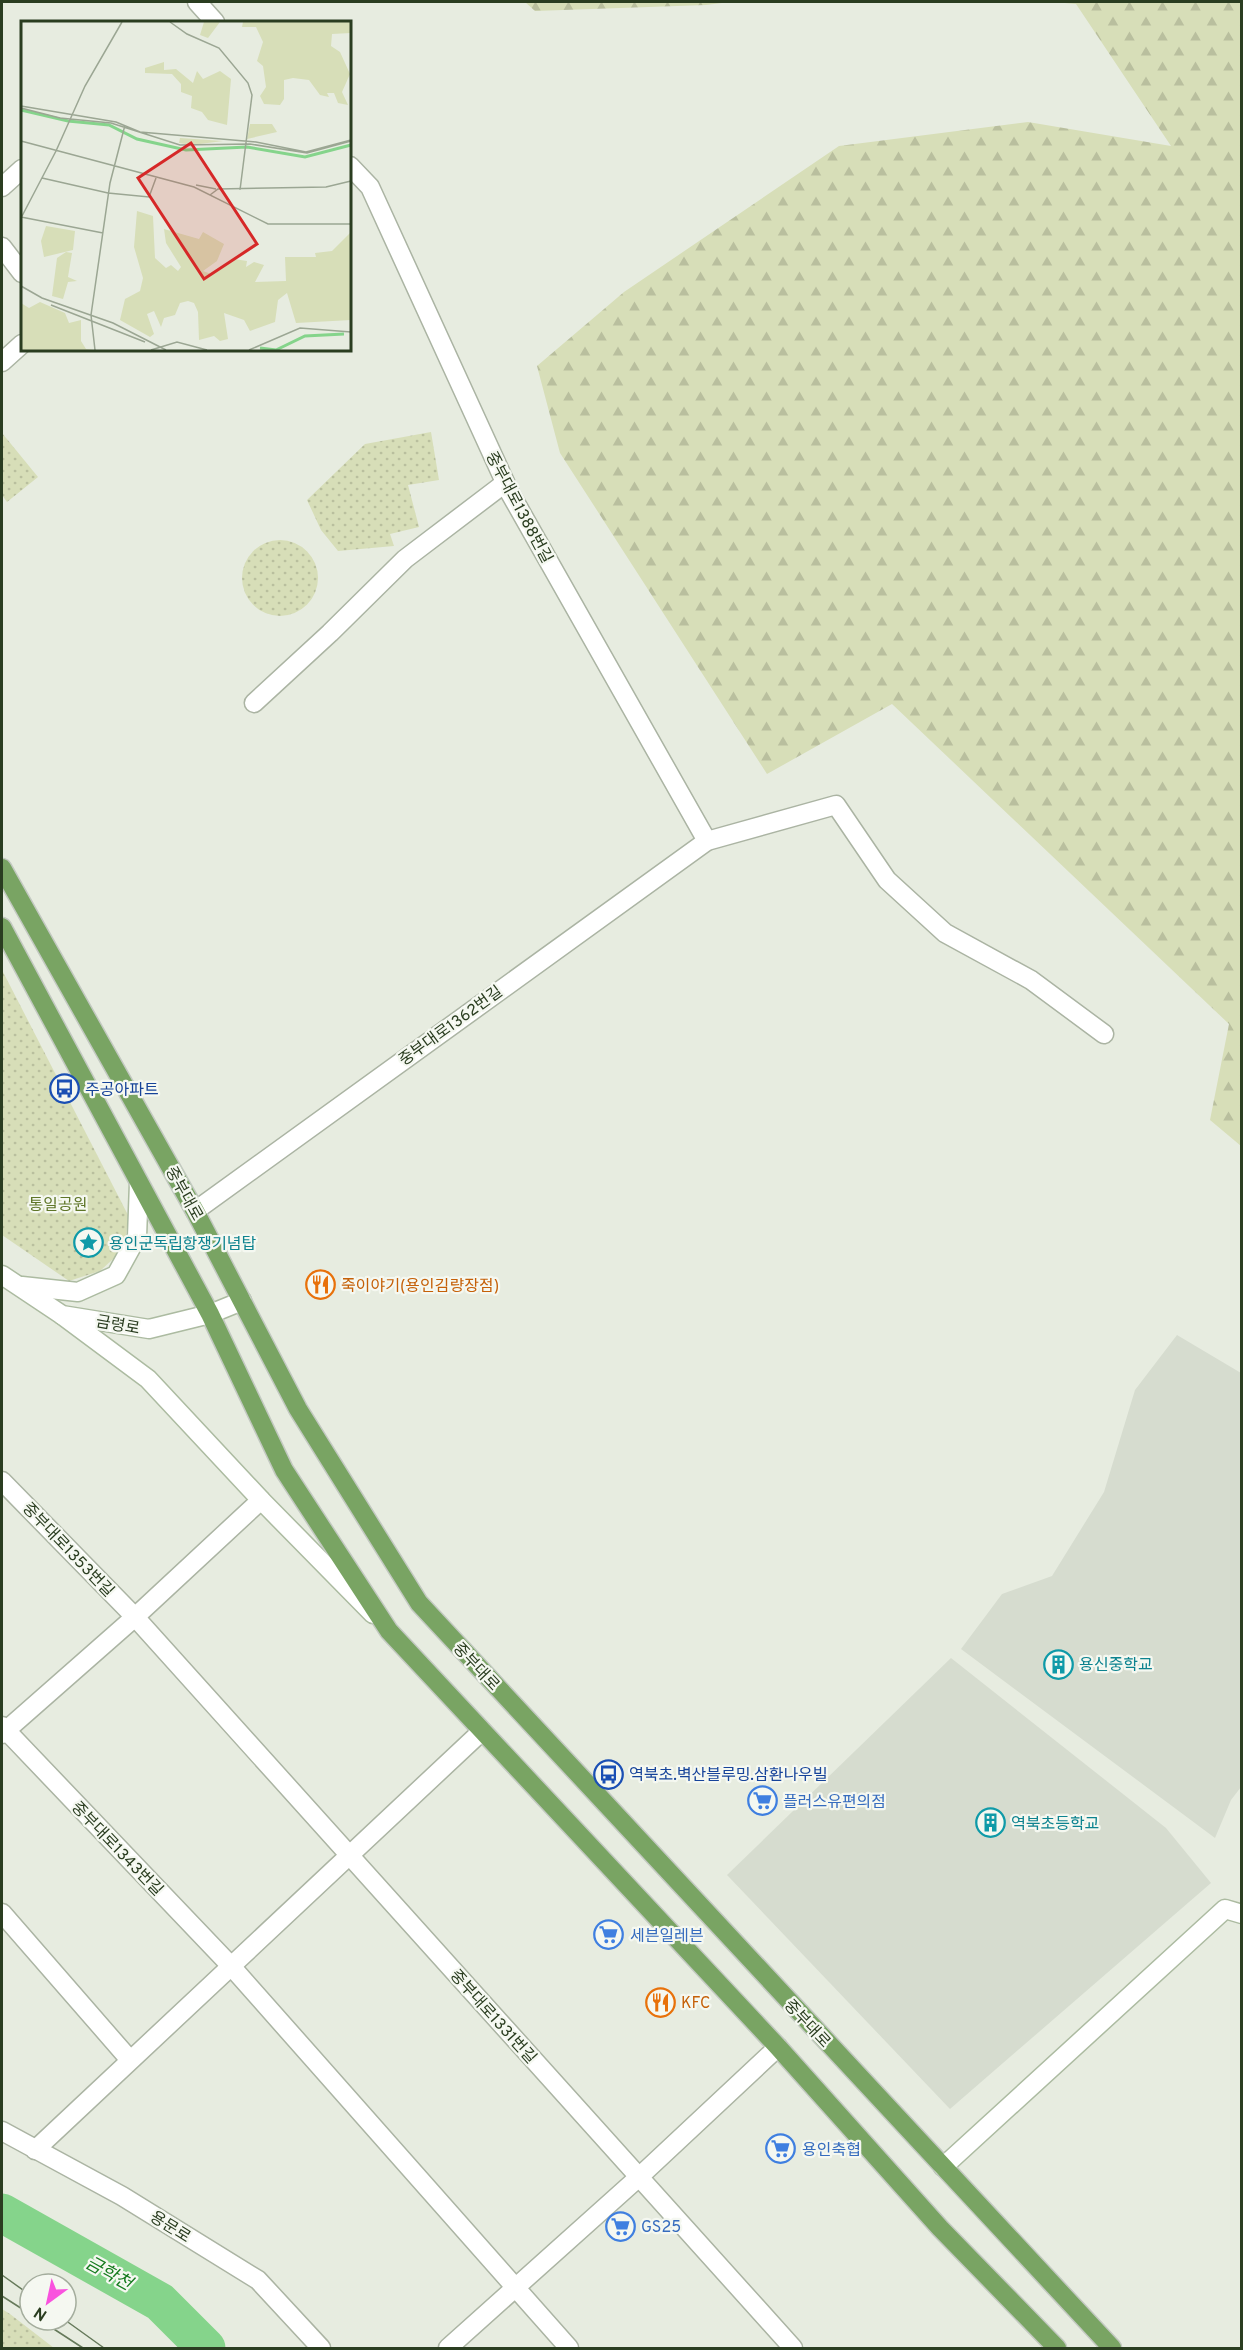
<svg xmlns="http://www.w3.org/2000/svg" width="1243" height="2350" viewBox="0 0 1243 2350" font-family="Overpass,'Noto Sans KR',sans-serif">
<defs>
<pattern id="forest-firs" width="22" height="20" patternUnits="userSpaceOnUse" patternTransform="scale(1.5)"><rect width="22" height="20" fill="#d7deb8"/><path d="M5 1l3.5 6h-7zM16 11l3.5 6h-7z" fill="#b9bf9e"/></pattern>
<pattern id="park-dots" width="8" height="8" patternUnits="userSpaceOnUse" patternTransform="scale(1.5)"><rect width="8" height="8" fill="#d7deb8"/><path d="M2 2h.1M6 6h.1" fill="none" stroke="#b9bf9e" stroke-width="1.8" stroke-linecap="round"/></pattern>
</defs>
<rect width="100%" height="100%" fill="#e7ece0"/>
<!-- built -->
<g fill="#d6dccf">
<polygon points="1177,1335 1241,1373 1241,1787 1231,1800 1215,1838 961,1649 1002,1594 1052,1576 1104,1492 1135,1390"/>
<polygon points="951,1658 1166,1828 1211,1883 950,2109 727,1875"/>
</g>
<!-- forest -->
<g fill="url(#forest-firs)">
<polygon points="525,2 730,2 706,5 535,11"/>
<polygon points="1053,2 1241,2 1241,1146 1210,1120 1229,1024 892,704 767,774 560,453 537,366 624,292 839,146 1028,122 1171,146 1076,4"/>
</g>
<!-- park -->
<g fill="url(#park-dots)">
<polygon points="431,432 439,480 408,485 419,527 390,534 394,546 338,551 321,530 307,500 365,444"/>
<polygon points="2,433 38,477 7,502 2,495"/>
<circle cx="280" cy="578" r="38"/>
<polygon points="2,970 128,1215 125,1248 100,1271 69,1281 2,1235"/>
<polygon points="2,2309 10,2314 54,2348 2,2348"/>
</g>
<g fill="none" stroke-linecap="round" stroke-linejoin="round">
<!-- river -->
<polyline stroke="#85d48b" stroke-width="39" points="2,2213 160,2302 206,2348"/>
<defs>
<g id="street">
<polyline points="197,2 215,22"/>
<polyline points="350,166 370,187 510,493 707,841"/>
<polyline points="2,187 22,169"/>
<polyline points="2,247 22,273"/>
<polyline points="2,362 22,344"/>
<polyline points="254,703 330,633 405,559 505,483"/>
<polyline points="195,1211 707,841 836,805 887,880 945,933 1031,980 1104,1034"/>
<polyline points="2,1481 135,1617 793,2348"/>
<polyline points="2,1726 231,1966 569,2348"/>
<polyline points="2,1734 135,1617 261,1500"/>
<polyline points="2,1913 130,2060"/>
<polyline points="2,2131 122,2196 258,2280 321,2348"/>
<polyline points="35,2150 482,1731"/>
<polyline points="448,2348 639,2177 778,2047"/>
</g>
<g id="secondary">
<polyline points="2,1275 62,1315 149,1329 210,1314 242,1301"/>
<polyline points="22,1286 78,1292 116,1275 137,1237 139,1183"/>
<polyline points="62,1315 148,1379 261,1500 373,1614"/>
<polyline points="943,2167 1225,1909 1242,1914"/>
</g>
<g id="primary">
<polyline points="2,868 195,1211 298,1409 419,1603 1112,2348"/>
<polyline points="2,927 210,1314 284,1470 389,1631 778,2047 940,2228 1057,2348"/>
</g>
</defs>
<!-- street casing -->
<use href="#street" stroke="#abb4a3" stroke-width="21"/>
<!-- secondary casing -->
<use href="#secondary" stroke="#acbba1" stroke-width="21"/>
<!-- primary casing -->
<use href="#primary" stroke="#c3c9c1" stroke-width="21"/>
<!-- street -->
<use href="#street" stroke="#fff" stroke-width="18"/>
<!-- secondary -->
<use href="#secondary" stroke="#fff" stroke-width="18"/>
<!-- primary -->
<use href="#primary" stroke="#79a463" stroke-width="18"/>
<!-- tram -->
<g stroke="#65795a" stroke-width="1.5">
<polyline points="2,2275 30,2295"/>
<polyline points="2,2296 30,2314"/>
<polyline points="40,2320 83,2348"/>
<polyline points="65,2320 104,2348"/>
</g>
</g>
<!-- icons -->
<defs>
<symbol id="bus-ring" viewBox="-11 -11 22 22"><circle r="9.5" fill="#f5f8f1" stroke="#1a4fb4" stroke-width="1.5"/><path d="M-5-6H5V4H4V6H2V4H-2V6H-4V4H-5ZM-3.5-4V0h7V-4ZM-3.5 1.2v1.5H-2V1.2ZM2 1.2v1.5H3.5V1.2Z" fill="#1a4fb4"/></symbol>
<symbol id="sight-ring" viewBox="-11 -11 22 22"><circle r="9.5" fill="#f5f8f1" stroke="#0f9aa8" stroke-width="1.5"/><path d="M0-6L1.8-2.2L6-1.7L2.9 1.2L3.7 5.4L0 3.3L-3.7 5.4L-2.9 1.2L-6-1.7L-1.8-2.2Z" fill="#0f9aa8"/></symbol>
<symbol id="restaurant-ring" viewBox="-11 -11 22 22"><circle r="9.5" fill="#f5f8f1" stroke="#e8710a" stroke-width="1.5"/><path d="M-5-6h1v4h1v-4h1v4h1v-4h1v5L-1.5 .5V6h-2V.5L-5-1ZM5-6V6H3V1.5H1.5Q1.5-4 5-6Z" fill="#e8710a"/></symbol>
<symbol id="building-ring" viewBox="-11 -11 22 22"><circle r="9.5" fill="#f5f8f1" stroke="#0f9aa8" stroke-width="1.5"/><path d="M-4-6H4V6H1V3H-1V6H-4ZM-2.5-4.3h1.7v1.8h-1.7ZM.8-4.3h1.7v1.8H.8ZM-2.5-1h1.7V.8h-1.7ZM.8-1h1.7V.8H.8Z" fill="#0f9aa8"/></symbol>
<symbol id="supermarket-ring" viewBox="-11 -11 22 22"><circle r="9.5" fill="#f5f8f1" stroke="#3f7fe0" stroke-width="1.5"/><path d="M-6-5.5h2.5l.6 2H6L4.5 2H-2.5L-4.4-4H-6ZM-1.5 3.2a1.3 1.3 0 1 0 .1 0ZM3 3.2a1.3 1.3 0 1 0 .1 0Z" fill="#3f7fe0"/></symbol>
</defs>
<g fill-rule="evenodd">
<use href="#bus-ring" x="48" y="1072" width="33" height="33"/>
<use href="#sight-ring" x="72" y="1226" width="33" height="33"/>
<use href="#restaurant-ring" x="304" y="1268" width="33" height="33"/>
<use href="#building-ring" x="1042" y="1648" width="33" height="33"/>
<use href="#bus-ring" x="592" y="1758" width="33" height="33"/>
<use href="#supermarket-ring" x="746" y="1784" width="33" height="33"/>
<use href="#building-ring" x="974" y="1806" width="33" height="33"/>
<use href="#supermarket-ring" x="592" y="1918" width="33" height="33"/>
<use href="#restaurant-ring" x="644" y="1986" width="33" height="33"/>
<use href="#supermarket-ring" x="764" y="2132" width="33" height="33"/>
<use href="#supermarket-ring" x="604" y="2210" width="33" height="33"/>
</g>
<g text-anchor="middle" stroke-width="4.5" stroke-linejoin="round" paint-order="stroke">
<!-- street labels -->
<g font-size="16" fill="#2a3d20" stroke="#f5f8f1">
<text transform="translate(520 507) rotate(62)" y="6">중부대로1388번길</text>
<text transform="translate(450 1025) rotate(-36)" y="6">중부대로1362번길</text>
<text transform="translate(185 1193) rotate(61)" y="6">중부대로</text>
<text transform="translate(118 1324) rotate(10)" y="6">금령로</text>
<text transform="translate(69 1549) rotate(46)" y="6">중부대로1353번길</text>
<text transform="translate(477 1666) rotate(47)" y="6">중부대로</text>
<text transform="translate(118 1848) rotate(46)" y="6">중부대로1343번길</text>
<text transform="translate(494 2016) rotate(48)" y="6">중부대로1331번길</text>
<text transform="translate(808 2023) rotate(47)" y="6">중부대로</text>
<text transform="translate(171 2226) rotate(32)" y="6">용문로</text>
</g>
<!-- transit labels -->
<g font-size="16" fill="#164399" stroke="#f5f8f1" text-anchor="start">
<text x="85" y="1095">주공아파트</text>
<text x="629" y="1780">역북초.벽산블루밍.삼환나우빌</text>
</g>
<!-- park labels -->
<g font-size="16" fill="#5f7628" stroke="#f5f8f1">
<text x="58" y="1210">통일공원</text>
</g>
<!-- culture labels -->
<g font-size="16" fill="#0d838f" stroke="#f5f8f1" text-anchor="start">
<text x="109" y="1249">용인군독립항쟁기념탑</text>
<text x="1079" y="1670">용신중학교</text>
<text x="1011" y="1829">역북초등학교</text>
</g>
<!-- food labels -->
<g font-size="16" fill="#c56008" stroke="#f5f8f1" text-anchor="start">
<text x="341" y="1291">죽이야기(용인김량장점)</text>
<text x="681" y="2008">KFC</text>
</g>
<!-- shop labels -->
<g font-size="16" fill="#366cbe" stroke="#f5f8f1" text-anchor="start">
<text x="783" y="1807">플러스유편의점</text>
<text x="630" y="1941">세븐일레븐</text>
<text x="802" y="2155">용인축협</text>
<text x="641" y="2232">GS25</text>
</g>
<!-- water labels -->
<g font-size="18" font-style="italic" fill="#177c20" stroke="#f5f8f1">
<text transform="translate(109 2273) rotate(29)" y="6">금학천</text>
</g>
</g>
<!-- overview -->
<g transform="translate(21 21)">
<rect width="330" height="330" fill="#e7ece0"/>
<path d="M 183,1 L 199,1 L 187,17 L 179,14 ZM 222,1 L 330,1 L 330,12 L 311,13 L 310,25 L 319,31 L 329,53 L 321,71 L 327,84 L 317,82 L 313,72 L 306,72 L 308,76 L 299,74 L 288,59 L 272,57 L 263,59 L 263,78 L 259,84 L 243,83 L 239,75 L 245,66 L 242,45 L 236,40 L 242,21 L 235,6 L 221,6 ZM 143,41 L 143,49 L 155,48 L 172,62 L 176,50 L 182,58 L 199,50 L 210,58 L 206,104 L 187,99 L 181,91 L 170,87 L 171,75 L 160,71 L 160,63 L 151,53 L 124,52 L 124,47 ZM 116,190 L 132,195 L 134,237 L 145,247 L 150,244 L 157,250 L 160,246 L 145,222 L 143,208 L 178,218 L 182,211 L 203,223 L 196,240 L 182,250 L 190,253 L 213,238 L 226,240 L 225,246 L 233,241 L 243,244 L 234,261 L 265,260 L 264,236 L 295,236 L 294,232 L 311,230 L 330,211 L 330,299 L 275,302 L 266,272 L 257,279 L 254,301 L 229,310 L 223,299 L 203,292 L 207,318 L 199,320 L 193,315 L 178,319 L 177,291 L 173,282 L 167,280 L 159,282 L 154,294 L 143,297 L 140,306 L 133,290 L 126,293 L 133,313 L 129,316 L 99,299 L 104,278 L 119,270 L 122,257 L 113,226 ZM 19,281 L 44,292 L 48,302 L 60,299 L 60,320 L 65,328 L 72,329 L 0,329 L 0,282 L 8,287 Z" fill="#d7deb8"/>
<path d="M 229,103 L 251,103 L 256,111 L 226,118 ZM 159,117 L 202,120 L 171,124 L 158,122 ZM 25,205 L 54,210 L 52,229 L 23,236 L 20,220 ZM 45,231 L 51,232 L 47,256 L 56,260 L 47,261 L 42,278 L 31,275 L 36,237 Z" fill="#d7deb8"/>
<path fill="none" stroke="#85d48b" stroke-width="3" d="M 0,89 L 47,100 L 88,104 L 116,118 L 165,129 L 226,126 L 284,136 L 330,124M 239,327 L 255,329 L 284,315 L 323,313"/>
<path fill="none" stroke="#9ba693" stroke-width="1.5" d="M 149,1 L 166,13 L 198,27 L 227,62 L 231,74 L 219,169M 0,85 L 95,101 L 119,111 L 235,121 L 285,131 L 330,119M 0,87 L 39,97 L 90,102 L 159,124 L 229,123 L 286,132 L 330,120M 0,120 L 173,166 L 247,203 L 330,203M 35,130 L 64,65 L 101,1M 21,157 L 87,172 L 128,176 L 135,157M 175,164 L 195,168M 189,174 L 197,168 L 305,166 L 330,160M 0,196 L 82,212M 0,197 L 35,130M 0,265 L 21,277 L 92,302 L 145,329M 30,284 L 124,321M 74,329 L 70,294 L 89,162 L 104,104M 130,329 L 156,321 L 186,329M 228,329 L 279,307 L 330,311"/>
<path fill="#d62828" fill-opacity="0.15" stroke="#d62828" stroke-width="3" d="M 170,122 L 236,223 L 183,258 L 117,157 Z"/>
<rect width="330" height="330" fill="none" stroke="#2a3d20" stroke-width="3"/>
</g>
<!-- border -->
<rect width="1243" height="2350" fill="none" stroke="#2a3d20" stroke-width="6"/>
<!-- north arrow -->
<g transform="translate(48 2302) rotate(213)"><circle r="28" fill="#f5f8f1" stroke="#a4ad9d" stroke-width="1.5"/>
<path d="M0-4.5L10 22L0 15L-10 22Z" fill="#f952de"/>
<text y="-9" font-size="16" font-weight="bold" text-anchor="middle" fill="#2a3d20">N</text>
</g>
</svg>
